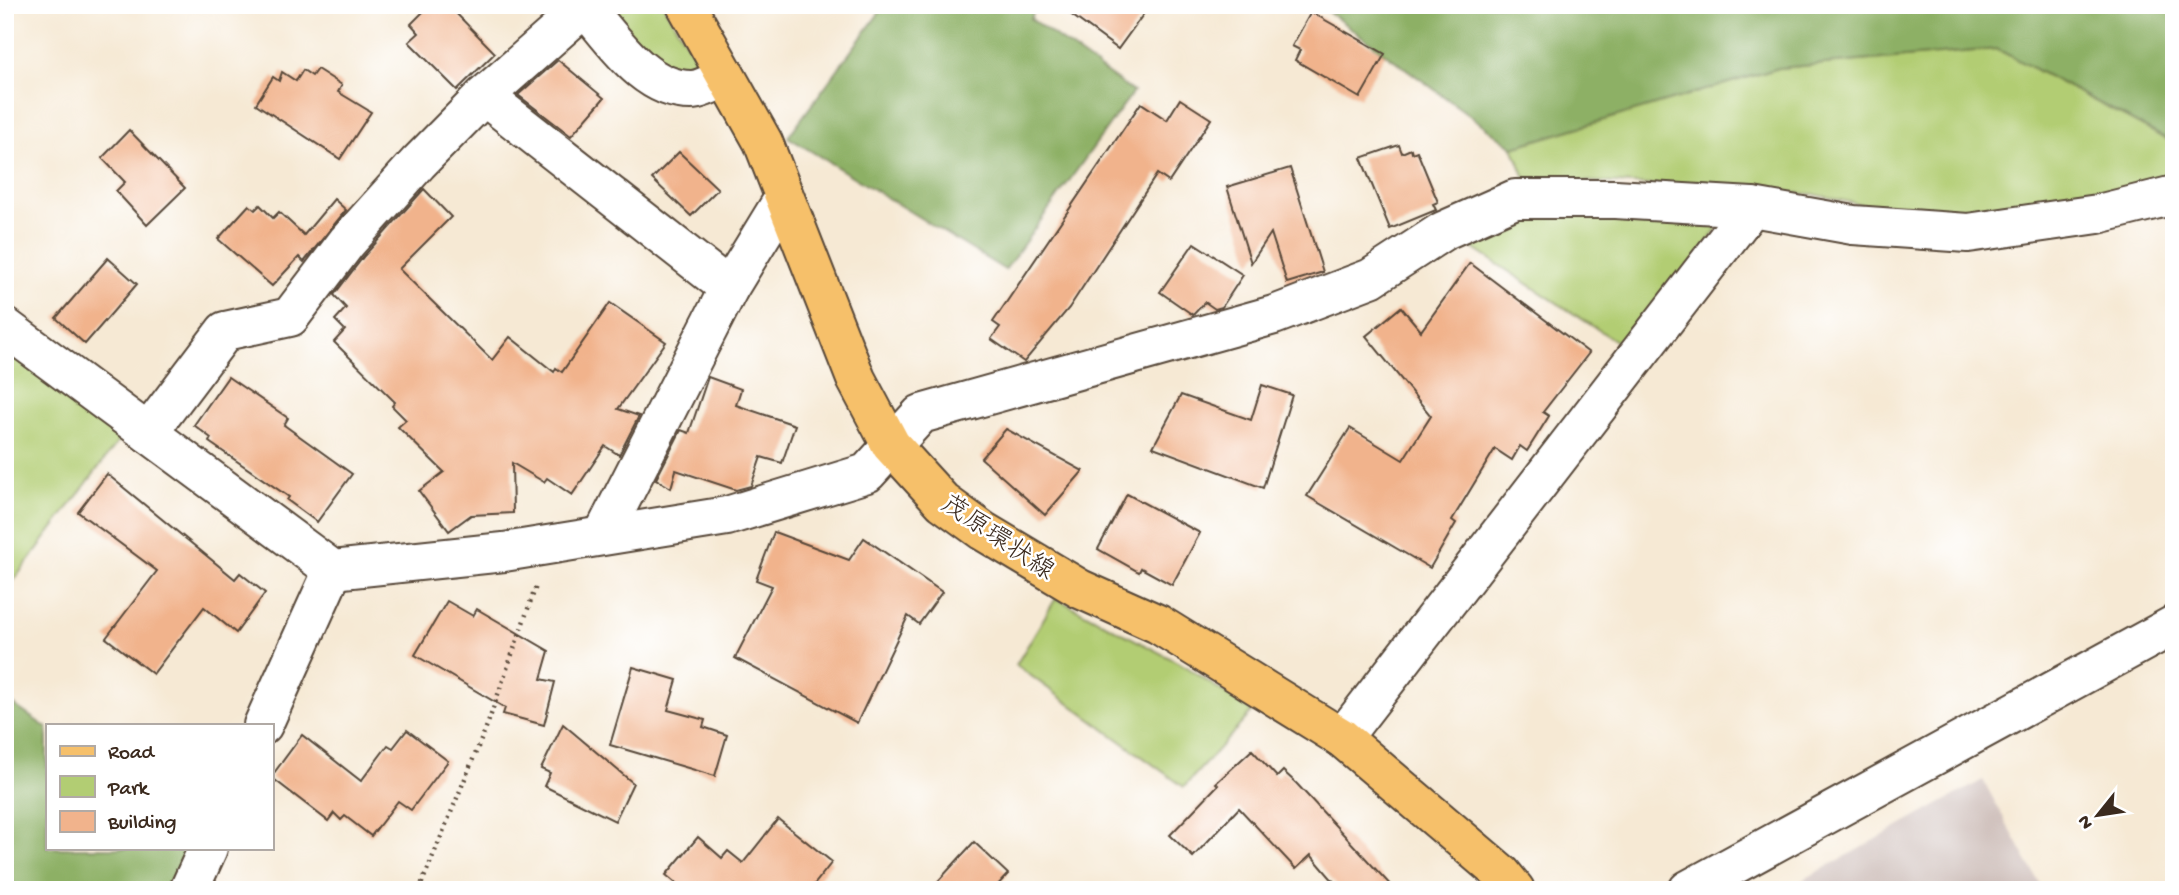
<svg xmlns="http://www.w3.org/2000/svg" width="2179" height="895" viewBox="0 0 2179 895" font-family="'Gochi Hand','Klee One',sans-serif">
<rect width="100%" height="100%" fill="#fff"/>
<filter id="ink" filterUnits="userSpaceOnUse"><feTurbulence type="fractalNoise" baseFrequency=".0143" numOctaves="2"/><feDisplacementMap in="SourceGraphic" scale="14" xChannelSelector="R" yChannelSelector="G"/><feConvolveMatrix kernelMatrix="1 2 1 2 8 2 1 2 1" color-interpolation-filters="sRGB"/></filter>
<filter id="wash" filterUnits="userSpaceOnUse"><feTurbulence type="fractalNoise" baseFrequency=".00686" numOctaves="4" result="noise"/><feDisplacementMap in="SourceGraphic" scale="28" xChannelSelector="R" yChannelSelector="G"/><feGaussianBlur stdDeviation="1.57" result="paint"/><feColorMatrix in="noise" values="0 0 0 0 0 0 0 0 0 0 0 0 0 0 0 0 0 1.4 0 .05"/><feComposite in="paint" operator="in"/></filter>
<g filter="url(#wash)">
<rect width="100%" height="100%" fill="#f6e9d4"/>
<!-- industrial -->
<polygon fill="#cfc0bb" points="1983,780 2043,890 1785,890"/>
<!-- green -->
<g fill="#b2cd73" stroke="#767c48" stroke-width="2">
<polygon points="595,5 663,5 705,73 674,79"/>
<polygon points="1997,49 2174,143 2174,181 1974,222 1903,214 1813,194 1525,178 1513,147 1779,68"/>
<polygon points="1731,209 1631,351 1465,243 1501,215"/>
<polygon points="5,348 123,435 5,592"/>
<polygon points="1056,598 1187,667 1252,712 1184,787 1016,665"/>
</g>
<!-- forest -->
<g fill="#8db065" stroke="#646d42" stroke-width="2">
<polygon points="885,5 1036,5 1031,19 1133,92 1005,270 788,137"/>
<polygon points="1319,5 2174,5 2174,143 1997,49 1779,68 1513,147"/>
<polygon points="5,699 47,728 47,848 190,848 170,890 5,890"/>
</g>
<g id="blocks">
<!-- building -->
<g fill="#f1b38c">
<polygon points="430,5 448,5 495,53 457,90 409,42 419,33 411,24"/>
<polygon points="1058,5 1150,5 1118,49"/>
<polygon points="1311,12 1385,54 1360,98 1295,60 1300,50 1292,46"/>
<polygon points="558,60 604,98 571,136 518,95"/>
<polygon points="317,69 342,85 338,92 371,112 340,159 256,104 273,77 279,81 282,72 296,81 303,70 312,76"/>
<polygon points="1180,99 1211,119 1169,182 1157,174 1069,308 1024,362 991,339 1000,327 993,322 1141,103 1167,120"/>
<polygon points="129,130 185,188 147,225 116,191 125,182 102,158"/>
<polygon points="1399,145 1402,153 1411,149 1412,153 1417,151 1438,202 1433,204 1436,210 1390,229 1361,158"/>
<polygon points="679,152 718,189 691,216 652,179"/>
<polygon points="1290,168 1323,272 1287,283 1271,233 1251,263 1227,187"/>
<polygon points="424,189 451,217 399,269 492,360 510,337 554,372 556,368 562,372 610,303 666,342 618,409 639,416 619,455 605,446 572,495 547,478 544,482 512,463 513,513 471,515 449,531 419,491 444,472 398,427 406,420 392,406 395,402 334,342 345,330 335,320 346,308 334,295 364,256"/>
<polygon points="334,199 346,210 304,262 299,257 272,286 218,239 249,205 255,210 260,205 273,218 279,212 304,235"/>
<polygon points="1194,243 1243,275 1222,307 1215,309 1205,302 1193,315 1160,292"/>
<polygon points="108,258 137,284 85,344 56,318"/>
<polygon points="1470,263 1589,353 1543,412 1549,416 1527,451 1520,446 1512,460 1495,449 1452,520 1456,523 1430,568 1307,496 1350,428 1403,460 1431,416 1366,336 1401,307 1421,331"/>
<polygon points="228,377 288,418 284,425 352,474 317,522 287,500 289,497 209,442 211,438 194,425"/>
<polygon points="708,377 741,389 736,405 795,425 782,463 761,457 751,486 736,490 676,470 671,488 656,479 681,430 689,433"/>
<polygon points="1262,385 1292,395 1263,488 1153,447 1181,395 1251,420"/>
<polygon points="1006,429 1083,471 1045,515 981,458"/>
<polygon points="107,474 235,579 240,573 265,593 236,633 204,607 153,674 106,638 157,571 78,512"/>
<polygon points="1127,494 1200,533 1172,585 1141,568 1139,572 1098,549"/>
<polygon points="774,532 849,560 864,538 942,592 919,624 908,616 857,723 735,658 772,586 756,580"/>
<polygon points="447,601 473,616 477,609 549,651 541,679 555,682 544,725 503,714 505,708 415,655"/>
<polygon points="633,667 677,680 668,710 705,720 703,727 727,735 715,776 610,745"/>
<polygon points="563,724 633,783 615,821 544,786 550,773 541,769"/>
<polygon points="407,730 448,761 411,810 398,801 371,836 345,816 341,820 334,813 328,821 271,777 302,735 361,781 388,745 393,748"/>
<polygon points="1252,750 1277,777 1283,771 1296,783 1395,890 1341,890 1311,855 1296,869 1239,808 1193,857 1170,835 1218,785 1216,783"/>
<polygon points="778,819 832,862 810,890 684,890 666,875 698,837 722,858 728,851 743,863"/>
<polygon points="974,842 1008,874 993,890 930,890"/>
</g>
</g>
</g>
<g filter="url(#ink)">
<use href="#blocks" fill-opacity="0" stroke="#574739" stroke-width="2"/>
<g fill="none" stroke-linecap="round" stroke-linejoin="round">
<defs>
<g id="minor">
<path d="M 583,5 C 612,37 643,90 691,90 C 701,90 716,81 726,77"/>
<polyline points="484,96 729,288"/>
<polyline points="5,327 333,570 504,552 727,516 867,473 921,414 1274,315 1371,278 1443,231 1515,199 1615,199 1752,207 1853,225 1968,233 2098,214 2174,195"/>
<polyline points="148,433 225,331 290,317 347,242 418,163 484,96 585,7"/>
<polyline points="603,535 729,288 784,198"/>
<polyline points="263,725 333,570"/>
<polyline points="1342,738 1752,207"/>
<polyline points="189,890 208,848"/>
<polyline points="1688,890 2174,625"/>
</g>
<polyline id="major" points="686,5 763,142 856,379 891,445 943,502 983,531 1080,589 1158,624 1342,738 1502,874 1515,890"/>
</defs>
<!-- minor casing -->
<use href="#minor" stroke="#574739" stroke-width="42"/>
<!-- major casing -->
<use href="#major" stroke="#574739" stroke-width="42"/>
<!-- path -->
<polyline stroke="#574739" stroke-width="4.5" stroke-dasharray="2 5" stroke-linecap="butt" points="419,890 488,723 536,586"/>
<!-- minor -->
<use href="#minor" stroke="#fff" stroke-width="38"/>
<!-- major -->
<use href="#major" stroke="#f6c06b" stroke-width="38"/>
</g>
</g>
<g text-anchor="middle" stroke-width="5" stroke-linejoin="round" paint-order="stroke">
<!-- street labels -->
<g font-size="26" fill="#3b2a1e" stroke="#fff">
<text transform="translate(999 536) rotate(34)" y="9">茂原環状線</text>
</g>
</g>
<!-- margin -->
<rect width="2179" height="895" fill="none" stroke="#fff" stroke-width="28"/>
<!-- legend -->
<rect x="46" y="724" width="228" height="126" fill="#ffffff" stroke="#b1aaa5" stroke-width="2"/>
<rect x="60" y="746" width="35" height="10" fill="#f6c06b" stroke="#b1aaa5" stroke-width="2"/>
<text x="108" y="758" font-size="21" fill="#3b2a1e">Road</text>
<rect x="60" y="776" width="35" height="21" fill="#b2cd73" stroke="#b1aaa5" stroke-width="2"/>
<text x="108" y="794" font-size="21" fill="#3b2a1e">Park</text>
<rect x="60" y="811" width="35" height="21" fill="#f1b38c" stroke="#b1aaa5" stroke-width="2"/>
<text x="108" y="828" font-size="21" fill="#3b2a1e">Building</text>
<!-- north arrow -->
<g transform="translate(2098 815) rotate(240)" stroke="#ffffff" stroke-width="5" paint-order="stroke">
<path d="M0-5L12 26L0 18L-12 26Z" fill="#3b2a1e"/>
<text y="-10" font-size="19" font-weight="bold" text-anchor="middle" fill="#3b2a1e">N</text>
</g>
</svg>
